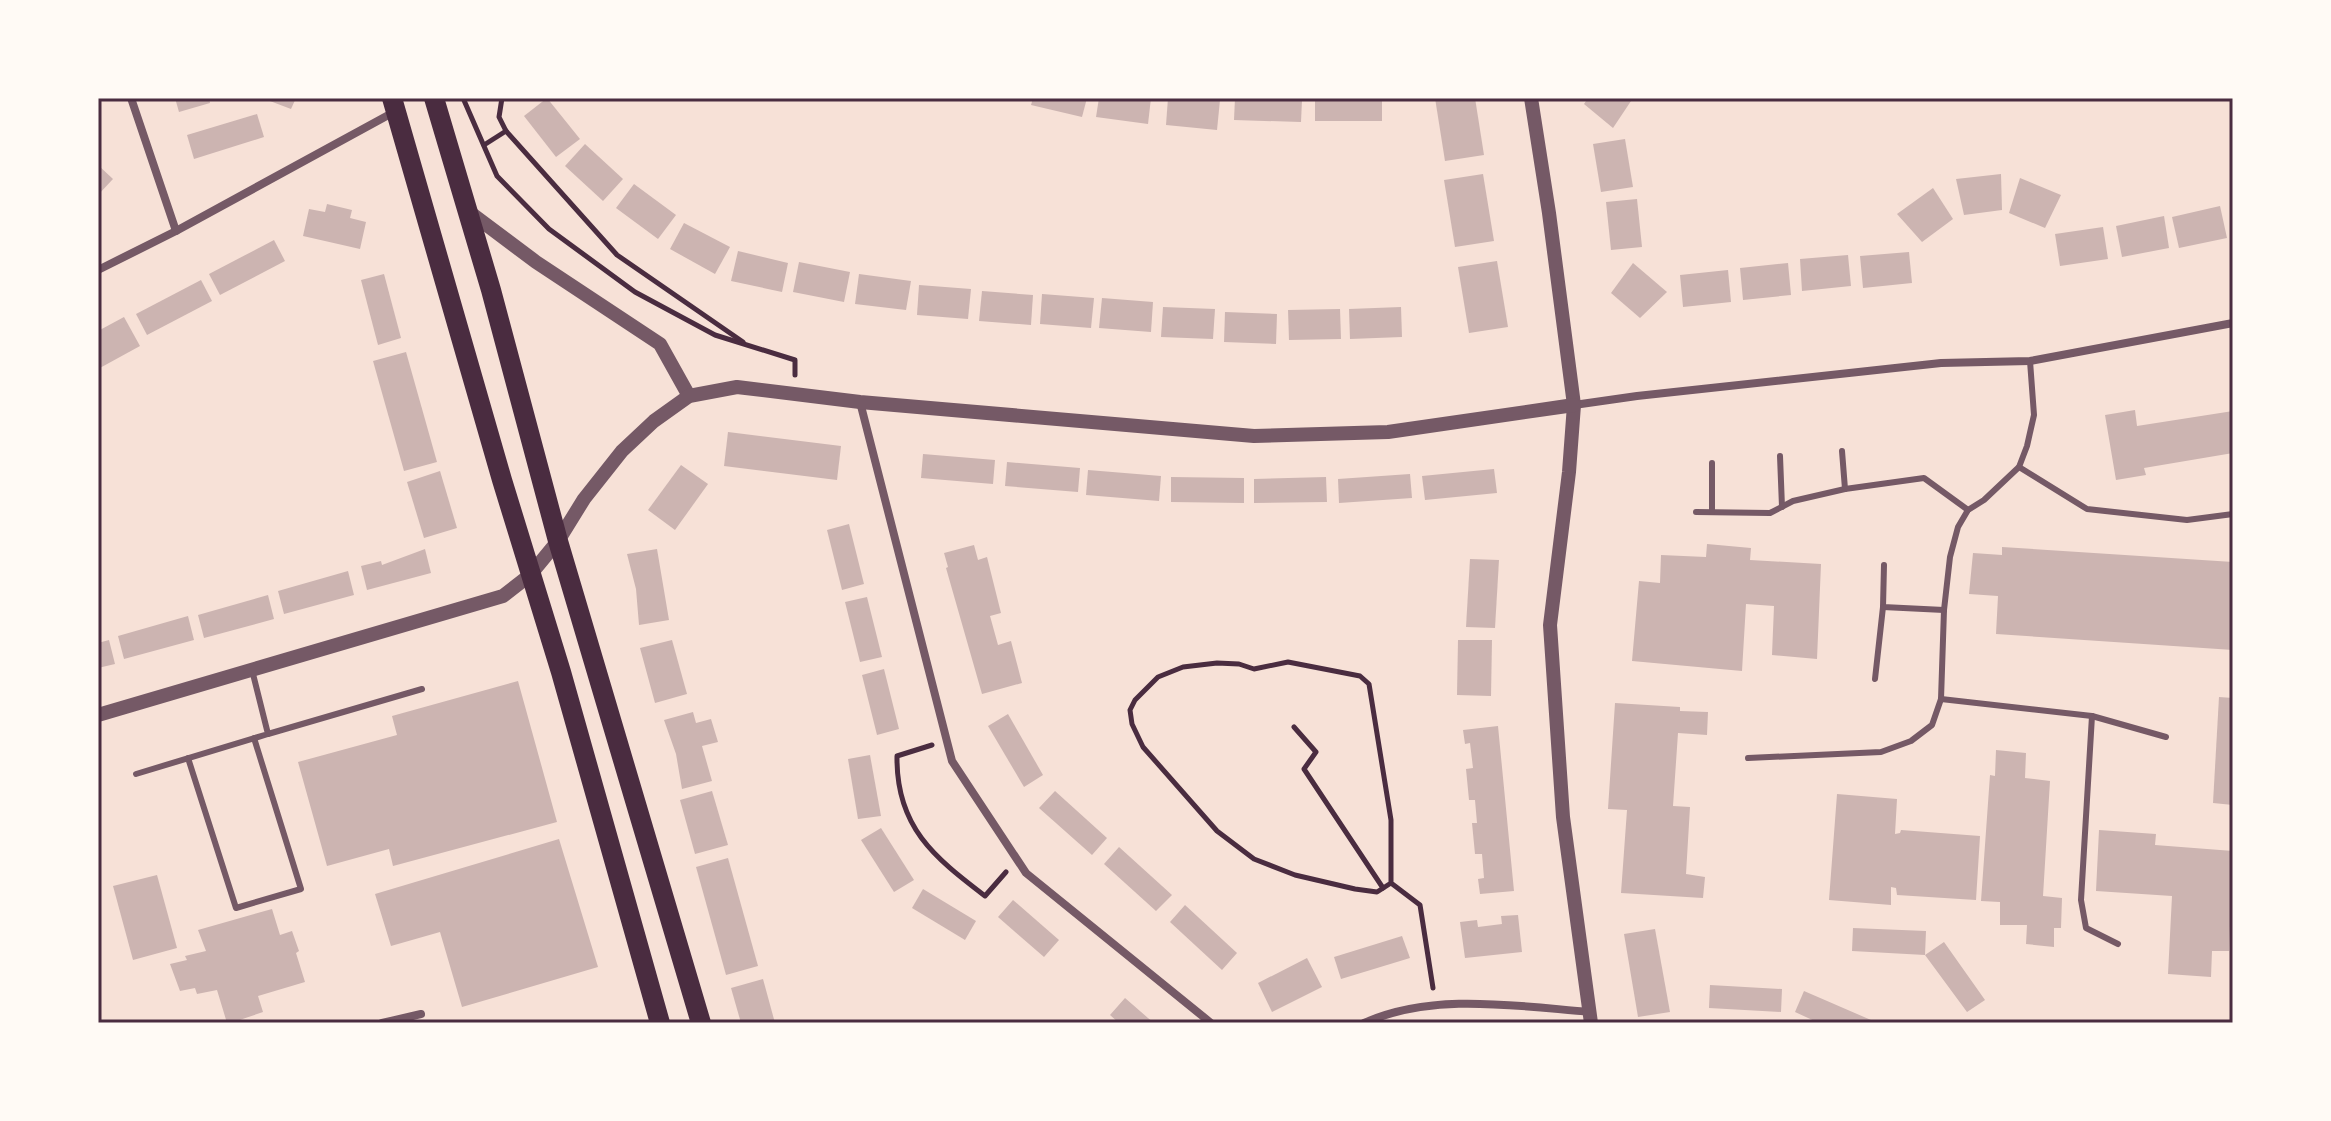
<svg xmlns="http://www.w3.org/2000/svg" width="2331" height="1121" viewBox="0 0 2331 1121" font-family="Karla,sans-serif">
<rect width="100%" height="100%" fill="#f7e1d7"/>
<!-- building -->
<g fill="#ccb4b1">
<polygon points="175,98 209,98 210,103 179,112"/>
<polygon points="262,98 296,98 291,109"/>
<polygon points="547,98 580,139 556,157 524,116"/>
<polygon points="1033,98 1087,98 1082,117 1031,105"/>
<polygon points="1099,98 1151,98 1148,124 1096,117"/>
<polygon points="1168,98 1220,100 1217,130 1166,125"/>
<polygon points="1235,98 1302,100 1301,122 1234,120"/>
<polygon points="1382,98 1382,121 1315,121 1315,99"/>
<polygon points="1435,98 1475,98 1484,155 1445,161"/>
<polygon points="1588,98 1633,98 1613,128 1584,104"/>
<polygon points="257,114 264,137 194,159 187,135"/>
<polygon points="1625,139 1633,187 1601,192 1593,144"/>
<polygon points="585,144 623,179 603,201 565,166"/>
<polygon points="98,165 113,179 98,195"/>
<polygon points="1483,174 1494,241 1455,247 1444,180"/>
<polygon points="2001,174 2002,210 1964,215 1956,179"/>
<polygon points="2020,178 2061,195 2045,228 2009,213"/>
<polygon points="634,184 676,215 658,239 616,208"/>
<polygon points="1933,188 1953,219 1922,242 1897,214"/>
<polygon points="1637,199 1642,247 1611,250 1606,202"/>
<polygon points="327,204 352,210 350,218 366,222 360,249 303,236 309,209 325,212"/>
<polygon points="2220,206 2227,238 2179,248 2172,217"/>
<polygon points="2164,216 2169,248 2122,257 2116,226"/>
<polygon points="684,223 730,247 715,274 670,249"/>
<polygon points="2103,227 2108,259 2060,266 2055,234"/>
<polygon points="274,240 285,261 220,295 209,274"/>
<polygon points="738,251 788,263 782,292 731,281"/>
<polygon points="1909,252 1912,283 1863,288 1860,256"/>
<polygon points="1848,255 1851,286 1802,291 1800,259"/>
<polygon points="1497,261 1508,327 1469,333 1458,267"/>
<polygon points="799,262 850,272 844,302 793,292"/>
<polygon points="1633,263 1667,292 1640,318 1611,293"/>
<polygon points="1788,263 1791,295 1743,300 1740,268"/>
<polygon points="1728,270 1731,302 1683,307 1680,275"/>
<polygon points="384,274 401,338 378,345 361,280"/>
<polygon points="859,274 911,281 906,310 855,304"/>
<polygon points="201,280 212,301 147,335 136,314"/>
<polygon points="919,285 971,289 968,319 917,315"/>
<polygon points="982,291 1033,295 1031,325 979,321"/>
<polygon points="1042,294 1094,298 1091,328 1040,324"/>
<polygon points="1102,298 1153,302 1151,332 1099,328"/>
<polygon points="1163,307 1215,309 1213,339 1161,337"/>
<polygon points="1401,307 1402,337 1350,339 1349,309"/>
<polygon points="1340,309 1341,339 1289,340 1288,310"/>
<polygon points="1225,312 1277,314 1276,344 1224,342"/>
<polygon points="124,317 140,346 98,369 98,331"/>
<polygon points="406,352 437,462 404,471 373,361"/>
<polygon points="2135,410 2137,426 2233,411 2233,453 2144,468 2146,475 2116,480 2105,415"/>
<polygon points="728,432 841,446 837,480 724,466"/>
<polygon points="923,454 995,460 993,484 921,478"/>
<polygon points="1007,462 1080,468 1078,492 1005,486"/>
<polygon points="681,465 708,484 675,530 648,510"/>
<polygon points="1494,469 1497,493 1425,500 1422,476"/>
<polygon points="1088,470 1161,476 1159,501 1086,495"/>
<polygon points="440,471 457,528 424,538 407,482"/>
<polygon points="1410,474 1412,498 1339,503 1338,479"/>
<polygon points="1171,477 1244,478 1244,503 1171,502"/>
<polygon points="1326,477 1327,502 1254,503 1254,479"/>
<polygon points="849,524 864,584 842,590 827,530"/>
<polygon points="1707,544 1751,548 1750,560 1821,564 1817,659 1772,655 1774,606 1746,604 1742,671 1632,661 1639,581 1660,583 1661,555 1706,557"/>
<polygon points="974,545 978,560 987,557 1001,613 990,616 998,645 1011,641 1022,683 982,694 946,568 948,567 944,553"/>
<polygon points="2002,547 2233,562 2233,650 1996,634 1998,596 1969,594 1973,553 2002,555"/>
<polygon points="425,549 431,573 367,590 361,566 381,561 382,565"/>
<polygon points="657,549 669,620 639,625 636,589 627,554"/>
<polygon points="1470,559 1499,560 1495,628 1466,627"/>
<polygon points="348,571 354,595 284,614 278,591"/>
<polygon points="268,595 274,619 204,638 198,615"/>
<polygon points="867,597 882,657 860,662 845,602"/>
<polygon points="188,616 194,640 124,659 118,636"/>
<polygon points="109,640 115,664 98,668 98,643"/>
<polygon points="672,640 687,694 655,703 640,648"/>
<polygon points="1458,640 1492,640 1491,696 1457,695"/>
<polygon points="884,669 899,729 877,735 862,675"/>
<polygon points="518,681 557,822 393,866 389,849 327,866 298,762 397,735 392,716"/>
<polygon points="2219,697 2233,698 2233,805 2213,803"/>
<polygon points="1615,703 1680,707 1680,711 1708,712 1707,735 1678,733 1673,806 1690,807 1686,874 1705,877 1703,898 1621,893 1627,810 1608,809"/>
<polygon points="693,712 696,723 711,719 718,742 702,746 712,781 682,789 676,754 664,720"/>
<polygon points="1008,714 1043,775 1024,787 988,726"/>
<polygon points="1498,726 1514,891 1480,894 1478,879 1484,878 1482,854 1475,854 1472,823 1477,823 1475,800 1469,800 1466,769 1473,768 1470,743 1465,744 1463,730"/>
<polygon points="1996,750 2026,753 2025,778 2050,781 2043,896 2062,898 2061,928 2054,928 2054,947 2026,944 2027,925 2000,925 2000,902 1981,901 1990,775 1995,776"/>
<polygon points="870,755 881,816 858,819 848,759"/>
<polygon points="712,791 728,845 695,854 680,800"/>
<polygon points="1055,791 1107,838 1092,855 1039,808"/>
<polygon points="1837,794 1897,799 1895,834 1900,833 1901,830 1980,836 1976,900 1897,895 1896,888 1891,887 1891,905 1829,900"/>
<polygon points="881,828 914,880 894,892 861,840"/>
<polygon points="2099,830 2156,834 2155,845 2233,851 2229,951 2212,951 2211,977 2168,974 2172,896 2096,891"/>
<polygon points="559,839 598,967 462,1007 440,932 391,946 375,894"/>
<polygon points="1119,847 1172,895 1156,911 1104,864"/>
<polygon points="728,858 758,966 726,975 696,867"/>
<polygon points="157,875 177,948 133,960 113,886"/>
<polygon points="923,889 976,921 965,940 912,908"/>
<polygon points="1013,900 1059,940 1044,957 998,917"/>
<polygon points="1185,905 1237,953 1222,970 1170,922"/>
<polygon points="272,909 280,935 292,931 299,951 296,953 305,982 258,996 263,1012 231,1023 227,1023 217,990 197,994 195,988 180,991 170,964 187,960 185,956 206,951 198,930"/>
<polygon points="1518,915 1522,952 1465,958 1460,922 1477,920 1478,927 1502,924 1501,916"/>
<polygon points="1853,928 1926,931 1925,955 1944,942 1985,1000 1967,1012 1925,955 1852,951"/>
<polygon points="1655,929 1670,1012 1638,1017 1624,934"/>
<polygon points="1402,936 1410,958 1341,979 1334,957"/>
<polygon points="1307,958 1322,987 1272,1012 1258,983"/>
<polygon points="763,979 775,1023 741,1023 731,988"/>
<polygon points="1710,985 1782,989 1781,1012 1709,1008"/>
<polygon points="1804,991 1871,1020 1869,1023 1819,1023 1795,1012"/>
<polygon points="1125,998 1148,1018 1154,1023 1119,1023 1110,1015"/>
</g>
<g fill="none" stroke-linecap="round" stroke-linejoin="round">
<!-- path -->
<g stroke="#4a2c40" stroke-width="5">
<polyline points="463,98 497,176 549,229 635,292 715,335 795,360 795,375"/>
<polyline points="502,98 499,117 506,131 617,255 743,342"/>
<polyline points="484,145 506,131"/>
<polyline points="1294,727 1316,752 1304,769 1383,888"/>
<path d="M 932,745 L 897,756 C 896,827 934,857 985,896 L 1006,872"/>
<polyline points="1391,883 1377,892 1355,889 1295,875 1254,859 1217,831 1143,747 1132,724 1130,710 1135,700 1158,677 1183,667 1217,663 1239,664 1254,669 1288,662 1360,676 1369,684 1391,820 1391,883 1420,905 1433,988"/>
</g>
<!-- service -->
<g stroke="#755966" stroke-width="6">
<polyline points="1842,451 1845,489"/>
<polyline points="1780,456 1782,507"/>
<polyline points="2019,467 2087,509 2187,520 2233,514"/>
<polyline points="1696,512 1770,513 1793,501 1845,489 1924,478 1968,510"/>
<polyline points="1712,512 1712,463"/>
<polyline points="1884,565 1883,607 1944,610"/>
<polyline points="1875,679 1883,607"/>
<polyline points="1941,699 2092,716 2166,737"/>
<polyline points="2092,716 2081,900 2086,928 2118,944"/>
<polyline points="268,734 422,689"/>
<polyline points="188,758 236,908 301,889 254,738"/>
<polyline points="1748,758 1881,752 1911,741 1932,725 1941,699 1944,610 1950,557 1958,527 1968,510 1984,500 2019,467 2027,446 2034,415 2030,361"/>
<polyline points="136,774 268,734 252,670"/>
</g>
<!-- minor -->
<g stroke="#755966" stroke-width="8">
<polyline points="131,98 176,231"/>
<polyline points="98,270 176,231 394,112"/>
<polyline points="860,402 952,761 1026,873 1211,1023"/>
<polyline points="1574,405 1637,396 1941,363 2030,361 2233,323"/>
<polyline points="382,1023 421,1014"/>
<path d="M 1364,1023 C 1433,992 1516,1006 1590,1012"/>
</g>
<!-- tertiary -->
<g stroke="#755966" stroke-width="14">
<polyline points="1531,98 1549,213 1574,405 1569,472 1550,625 1563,817 1591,1023"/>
<polyline points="468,211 536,262 660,344 689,396"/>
<polyline points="98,715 503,596 530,575 558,541 584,499 622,451 654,421 689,396 737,387 860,402 1254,436 1388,432 1574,405"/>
</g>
<!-- primary -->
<g stroke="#4a2c40" stroke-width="20">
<polyline points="392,98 502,480 561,672 660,1023"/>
<polyline points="434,98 491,290 558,541 701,1023"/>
</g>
</g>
<!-- border -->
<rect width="2331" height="1121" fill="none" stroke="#fffaf5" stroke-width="200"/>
<rect x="100" y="100" width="2131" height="921" fill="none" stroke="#4a2c40" stroke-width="3"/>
</svg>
